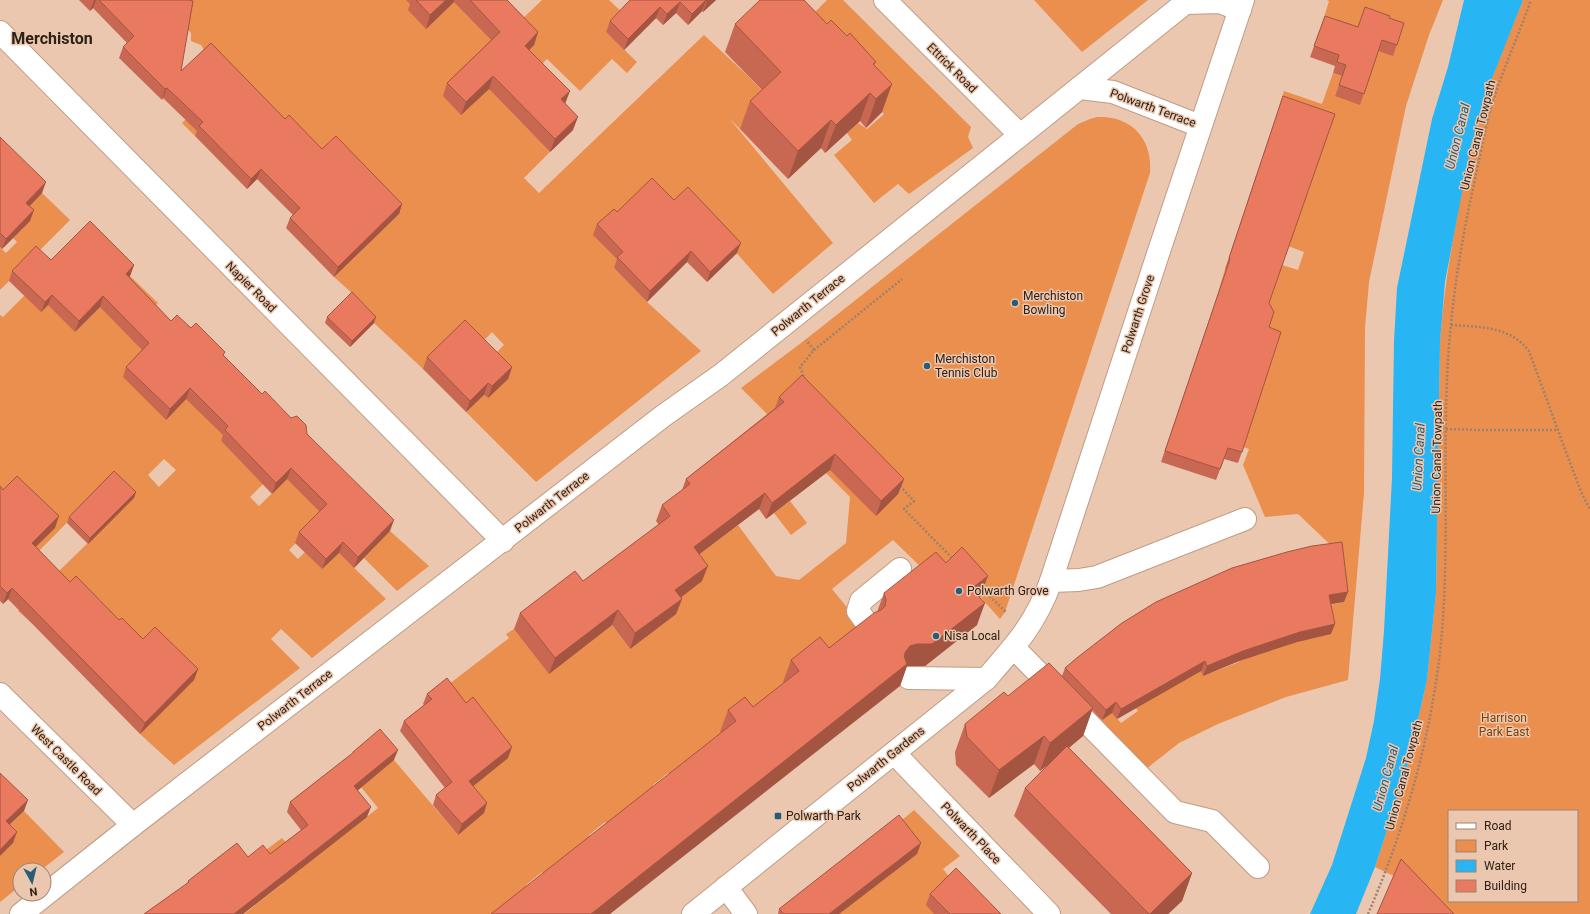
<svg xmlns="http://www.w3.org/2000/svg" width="1590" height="914" viewBox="0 0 1590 914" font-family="Roboto,sans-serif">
<rect width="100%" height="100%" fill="#ebc7af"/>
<!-- green -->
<g fill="#ea8f4d" fill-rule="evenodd">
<polygon points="159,0 406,0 454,1 514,64 491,91 550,152 524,178 539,193 704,35 748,76 771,100 740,129 729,118 833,243 773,294 725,240 621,261 614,268 647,302 701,351 536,482 466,412 484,395 488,398 489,360 504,345 492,332 477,348 461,332 423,369 374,323 353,294 334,277 399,214 306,171 243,89 195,136 182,123 209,96 204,50 201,45 191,41 191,33"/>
<polygon points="542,0 609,0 624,14 606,32 637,62 627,73 612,59 580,91 547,59 536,70 515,26"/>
<polygon points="827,0 843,0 971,127 968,137 973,148 909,194 898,184 874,203 834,155 852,140 847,133 858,123 867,129 884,114 863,92 804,23"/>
<polygon points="1034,0 1148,0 1082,52"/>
<polygon points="1327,0 1443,0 1429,35 1406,106 1369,282 1365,328 1364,493 1348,680 1286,697 1218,724 1179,743 1146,769 1092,715 1102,707 1110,710 1121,723 1138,711 1129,698 1197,647 1203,676 1239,662 1233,647 1248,640 1254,656 1287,645 1282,631 1310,639 1331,634 1327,614 1329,605 1344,602 1338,552 1298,514 1265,517 1243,465 1249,449 1229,442 1258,356 1272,360 1278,343 1265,338 1266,317 1216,300 1225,269 1275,286 1282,265 1298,270 1304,252 1288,246 1296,224 1246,207 1256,175 1308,192 1330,125 1279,107 1284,91 1322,104 1333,73 1342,76 1335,96 1378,51 1393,55 1354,38 1321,27 1329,1"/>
<path d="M 1523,0 L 1590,0 L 1590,914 L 1450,914 L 1402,880 L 1375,867 L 1407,768 L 1427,680 L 1436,593 L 1440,342 C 1443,300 1449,259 1457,218 C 1462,186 1468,154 1477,123 C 1489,81 1507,41 1523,0 ZM 1449,811 L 1577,811 L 1577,901 L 1449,901 Z"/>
<path d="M 1097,117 C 1131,115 1153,139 1150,173 L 1005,612 L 1000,619 L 955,569 L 928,574 L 893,540 L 832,589 L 868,633 L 792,692 L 720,732 L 728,743 L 676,783 L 668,773 L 653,785 L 661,795 L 613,833 L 605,822 L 589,835 L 597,845 L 550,882 L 542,872 L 526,885 L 534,895 L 510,914 L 244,914 L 282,884 L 259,855 L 282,838 L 305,865 L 378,808 L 361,787 L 394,760 L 458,835 L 466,792 L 444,688 L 509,638 L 506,634 L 514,629 L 586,591 L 630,649 L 688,563 L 738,525 L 776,576 L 799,580 L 846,543 L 850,497 L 741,388 L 805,340 L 1078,124 L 1090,119 Z"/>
<polygon points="42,193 70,220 0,290 0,247 6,253 17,242 13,238 30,221 22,214"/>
<path d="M 130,276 L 158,303 L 149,312 L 221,363 L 224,437 L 221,441 L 263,484 L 250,497 L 259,506 L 299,467 L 323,515 L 289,550 L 298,559 L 305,552 L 322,569 L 339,553 L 386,599 L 312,658 L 281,629 L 271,639 L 300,668 L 174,765 L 140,734 L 127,662 L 34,625 L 18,611 L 134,498 L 112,477 L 32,558 L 0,500 L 0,315 L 3,317 L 30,290 L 53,300 L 75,332 ZM 164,459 L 176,470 L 159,487 L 148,475 Z"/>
<polygon points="790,501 807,523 791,535 774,513"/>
<polygon points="390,531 429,566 397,591 364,558"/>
<polygon points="914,810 960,856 943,869 951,879 935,914 839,914 880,881 895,826"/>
<polygon points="24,811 64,852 41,870 20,870 20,886 0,902 0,856 2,832"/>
</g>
<!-- water -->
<polygon fill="#27b5f4" points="1464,0 1523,0 1491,81 1471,145 1445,282 1440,342 1436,593 1427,680 1407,768 1375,867 1356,914 1310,914 1332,865 1366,758 1374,721 1380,679 1384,631 1392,478 1394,341 1397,288 1432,119 1448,67"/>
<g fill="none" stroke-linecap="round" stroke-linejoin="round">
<defs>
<g id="minor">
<polyline points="885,0 1020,135"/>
<polyline points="1186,3 1220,2 1240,10"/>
<polyline points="0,32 503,541"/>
<polyline points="1080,88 1113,92 1200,126"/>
<polyline points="1051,581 1079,580 1097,577 1245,519"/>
<polyline points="866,622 858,611 861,601 900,569"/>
<polyline points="1014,648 1175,812 1212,821 1258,867"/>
<polyline points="909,678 986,679"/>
<polyline points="0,694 133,825"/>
<polyline points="894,753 1049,914"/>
<polyline points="726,887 746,914"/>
<polyline points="21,914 133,825 663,416 721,375 1189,0"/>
<path d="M 693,914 L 986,679 C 1015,646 1036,623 1051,581 L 1157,257 L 1243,0"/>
</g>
</defs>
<!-- minor casing -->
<use href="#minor" stroke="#bf9c85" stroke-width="24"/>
<!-- path -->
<g stroke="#9c816f" stroke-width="2.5" stroke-dasharray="2 2" stroke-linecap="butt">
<path d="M 1451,325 C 1480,327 1510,326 1529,351 L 1567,455 L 1582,494 L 1590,509"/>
<polyline points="814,350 902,279"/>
<polyline points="805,380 800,367 814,350 806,340"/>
<polyline points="1446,429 1480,430 1558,430"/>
<polyline points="900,486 914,501 904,509 954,560"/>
<polyline points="981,588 1006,612"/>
<path d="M 1368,914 C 1408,822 1436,720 1443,619 C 1449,528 1442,437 1449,346 C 1453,294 1461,244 1472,193 C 1479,163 1484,131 1493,101 C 1504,67 1519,34 1531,0"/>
</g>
<!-- minor -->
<use href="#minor" stroke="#fff" stroke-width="22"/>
</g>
<!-- wall -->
<g fill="#c86852">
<polygon points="79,0 189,0 181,71 285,119 322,149 402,204 399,214 334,277 286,228 290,218 293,215 257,179 247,189 195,136 197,131 163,98 162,100 119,58 123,47 127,43 93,8 90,11"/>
<polygon points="406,0 507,0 538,32 534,45 529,50 565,103 573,130 550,152 489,89 461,115 443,96 447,83 491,40 454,2 426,29 408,10 410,4"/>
<polygon points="630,0 716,0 703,12 702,11 688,25 676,13 663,25 656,18 624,50 606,32 610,21"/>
<polygon points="1325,16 1358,27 1389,18 1404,23 1393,56 1378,51 1360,105 1335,96 1342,76 1333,73 1335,66 1310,57"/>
<polygon points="735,24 827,24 876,62 874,65 882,112 866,128 860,121 825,153 821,148 788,179 740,129 750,101 762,90 725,52"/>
<polygon points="1283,96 1269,303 1269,327 1242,452 1238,463 1224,459 1216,480 1161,462 1226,270 1225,269"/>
<polygon points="0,137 42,193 30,206 30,221 2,249 0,247"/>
<polygon points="674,200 737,253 707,282 687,262 647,302 614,268 617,259 593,235 597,224 617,212"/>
<polygon points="51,260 134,265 130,276 129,277 171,321 191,328 224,356 262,394 307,434 390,531 354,568 339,553 322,569 295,543 299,532 320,512 287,479 272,494 221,441 223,435 186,399 166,420 123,377 126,367 142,350 100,307 75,332 48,305 41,312 9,281 12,271"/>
<polygon points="327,317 374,323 350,347 325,323"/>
<polygon points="427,357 512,367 508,379 488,398 484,395 466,412 423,369"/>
<polygon points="779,397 904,479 898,494 876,516 830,470 766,519 759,509 699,554 702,581 681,597 682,599 676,614 630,649 612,625 549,674 514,629 520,613 583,581 659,525 656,521 662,505 682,490 686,479 775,408"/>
<polygon points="0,486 3,490 55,528 36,547 70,582 143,639 198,669 194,680 140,734 8,599 3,604 0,601"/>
<polygon points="136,492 134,498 88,544 67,523 69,517"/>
<polygon points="946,563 980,597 977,625 925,666 907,666 900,686 721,733 720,732 728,710 753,707 784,683 783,682 791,660 829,648 877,612 884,593"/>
<polygon points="1344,602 1331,604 1331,634 1297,642 1239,661 1203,676 1201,671 1117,719 1112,713 1102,720 1092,710 1083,736 1069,748 1192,873 1182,901 1168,914 1111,914 1014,816 1025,788 1050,763 1040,771 1034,764 989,798 956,765 955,752 965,724 1008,696 1062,676 1065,668 1122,623"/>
<polygon points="427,694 508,758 473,786 484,813 458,835 433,805 436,795 445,788 400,731 404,721 424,705 423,704"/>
<polygon points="353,752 394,760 358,790 367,817 243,914 144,914 187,884 188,881 270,854 301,830 287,812 290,802 352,754"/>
<polygon points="917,854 839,914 778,914 779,909"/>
<polygon points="930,894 1001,914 934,914 926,905"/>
</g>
<!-- shaded-wall -->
<g fill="#a35542">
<polygon points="94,0 96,0 93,8 90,11"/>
<polygon points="446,0 454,0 454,2 426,29 430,15"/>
<polygon points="706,0 702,11 688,25 692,14"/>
<polygon points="708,0 716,0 703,12 707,1"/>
<polygon points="680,2 676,13 663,25 667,14"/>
<polygon points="660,7 656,18 624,50 628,39"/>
<polygon points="538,32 534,45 520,59 525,46"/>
<polygon points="493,76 489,89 461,115 466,102"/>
<polygon points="892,84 882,112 866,128 876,99"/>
<polygon points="167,88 163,98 162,100 165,89"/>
<polygon points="570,91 565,104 561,99"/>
<polygon points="870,93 860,121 825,153 836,125"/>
<polygon points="578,117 573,130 550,152 555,139"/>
<polygon points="831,120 821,148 788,179 798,151"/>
<polygon points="261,169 257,179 247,189 251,179"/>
<polygon points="46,182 42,193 22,214 26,203"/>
<polygon points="402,204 399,214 334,277 338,267"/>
<polygon points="34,210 30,221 2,249 6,239"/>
<polygon points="741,243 737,253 707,282 710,272"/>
<polygon points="691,251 687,262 647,302 650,291"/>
<polygon points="134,265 130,276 122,284 126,274"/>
<polygon points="52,295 48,305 41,312 45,302"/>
<polygon points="103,296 100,307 75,332 79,321"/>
<polygon points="376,317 374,323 350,347 352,341"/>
<polygon points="512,367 508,379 488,398 492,386"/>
<polygon points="488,383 484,395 466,412 470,401"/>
<polygon points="190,388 186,399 166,420 170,409"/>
<polygon points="835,454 830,470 766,519 772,503"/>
<polygon points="291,468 287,479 272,494 276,483"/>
<polygon points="904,479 898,494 876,516 881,501"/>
<polygon points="136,492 134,498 88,544 90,538"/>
<polygon points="765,493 759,509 688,563 694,547"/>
<polygon points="59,516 55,528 28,554 32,543"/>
<polygon points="394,520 390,531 354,568 358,557"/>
<polygon points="343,542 339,553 322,569 326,559"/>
<polygon points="708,566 702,581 670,606 675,590"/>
<polygon points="988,576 980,597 964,610 971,589"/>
<polygon points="12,588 8,599 3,604 7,593"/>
<polygon points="1348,592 1344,602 1325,605 1329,595"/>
<polygon points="682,599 676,614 630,649 635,633"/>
<polygon points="985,603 977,625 925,666 907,666 900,686 610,914 591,914 906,651 910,646"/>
<polygon points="618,610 612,625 549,674 555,658"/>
<polygon points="1335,624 1331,634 1297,642 1239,661 1203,676 1207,666 1243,651 1300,632"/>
<polygon points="1205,661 1201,671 1117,719 1121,709"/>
<polygon points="198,669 194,680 140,734 145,723"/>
<polygon points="1116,702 1112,713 1102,720 1106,710"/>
<polygon points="1093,708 1083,736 1040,771 1050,743"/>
<polygon points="1044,736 1034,764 989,798 999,770"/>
<polygon points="512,747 508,758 466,792 469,781"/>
<polygon points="398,750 394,760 351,796 354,786"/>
<polygon points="28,800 24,811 2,832 6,821"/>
<polygon points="487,803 484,813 458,835 462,824"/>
<polygon points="371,807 367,817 243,914 234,914"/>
<polygon points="17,832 13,843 0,856 0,850"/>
<polygon points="921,843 917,854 839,914 829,914"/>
<polygon points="1192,873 1182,901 1168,914 1150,914"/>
</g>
<!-- building -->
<g fill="#e9795f" stroke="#a35542">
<polygon points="99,0 189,0 193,1 181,71 211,43 285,119 289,115 322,149 336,136 402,204 338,267 290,218 300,208 261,169 251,179 199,126 203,122 167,88 165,89 123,47 134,36"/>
<polygon points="416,0 446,0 430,15"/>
<polygon points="470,0 507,0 538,32 525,46 570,91 561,99 578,117 555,139 493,76 466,102 447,83 500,32"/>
<polygon points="630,0 708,0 707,1 706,0 692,14 680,2 667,14 660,7 628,39 610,21"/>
<polygon points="760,0 804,0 827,24 831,20 847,36 850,33 876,62 873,64 892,84 876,99 870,93 836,125 831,120 798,151 750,101 781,72 735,24"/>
<polygon points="1365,7 1390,16 1389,18 1404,23 1397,45 1382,40 1364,94 1339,85 1346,65 1337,62 1339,55 1314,46 1325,16 1358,27"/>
<polygon points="1283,96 1335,114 1269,303 1274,312 1269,327 1281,332 1242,452 1228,448 1220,469 1165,451 1230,259 1229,258"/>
<polygon points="0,137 46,182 26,203 34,210 6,239 0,233"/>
<polygon points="652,178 674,200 688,187 741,243 710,272 691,251 650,291 617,257 623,252 597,224 614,209 617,212"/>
<polygon points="90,221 134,265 126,274 171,321 177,315 191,328 196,323 225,352 223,355 262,394 265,391 291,418 297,416 306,425 307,434 394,520 358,557 343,542 326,559 299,532 327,504 291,468 276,483 225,430 228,426 190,388 170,409 126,367 149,343 103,296 79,321 52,295 45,302 12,271 36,246 51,260"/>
<polygon points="352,292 376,317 352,341 327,317"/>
<polygon points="465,320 512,367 492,386 488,383 470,401 427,357"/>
<polygon points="802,375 904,479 881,501 835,454 772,503 765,493 694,547 708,566 675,590 682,599 635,633 618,610 555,658 520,613 575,571 583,581 670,516 662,505 690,484 686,479 784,402 779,397"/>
<polygon points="114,471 136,492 90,538 69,517"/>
<polygon points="17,476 59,516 32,543 70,582 76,576 119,620 122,618 143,639 155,627 198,669 145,723 12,588 7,593 0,586 0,486 3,490"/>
<polygon points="1342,542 1348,592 1329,595 1335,624 1300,632 1243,651 1207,666 1205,661 1121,709 1116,702 1106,710 1065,668 1078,657 1122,623 1156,602 1232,568 1287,552 1312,546"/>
<polygon points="962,547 988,576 971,589 985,603 932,644 917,644 910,646 906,651 904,656 907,664 591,914 491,914 736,721 728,710 745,697 753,707 799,671 791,660 820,637 829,648 874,613 881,610 885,606 886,600 884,593 936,552 946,563"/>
<polygon points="1049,663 1093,708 1050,743 1044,736 999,770 967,737 965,724 1004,692 1008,696"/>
<polygon points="447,678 466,703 473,697 512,747 469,781 487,803 462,824 436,795 452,782 404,721 432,699 427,694"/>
<polygon points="380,729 398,750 354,786 371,807 234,914 144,914 189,882 188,881 237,843 248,857 263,845 270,854 308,825 290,802 354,752 353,752"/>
<polygon points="1067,746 1192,873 1150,914 1149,914 1025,788"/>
<polygon points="0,773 28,800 6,821 17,832 0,850"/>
<polygon points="899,815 921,843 829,914 784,914 779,909"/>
<polygon points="1401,859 1454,914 1377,914"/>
<polygon points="956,868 1001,914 950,914 930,894"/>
</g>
<!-- markers -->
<g fill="#285d79" stroke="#ebc7af" stroke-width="1.5">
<circle cx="1015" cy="303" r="4"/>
<circle cx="927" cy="366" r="4"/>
<circle cx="959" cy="591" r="4"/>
<circle cx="936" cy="636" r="4"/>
<rect x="774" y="812" width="8" height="8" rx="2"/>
</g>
<g text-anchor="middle" stroke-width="3" stroke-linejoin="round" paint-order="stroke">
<!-- street labels -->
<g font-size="12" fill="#2e2017" stroke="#ebc7af">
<text transform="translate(952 68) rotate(45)" y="4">Ettrick Road</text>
<text transform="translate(1153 108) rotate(20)" y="4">Polwarth Terrace</text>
<text transform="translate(1478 135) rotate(-76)" y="4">Union Canal Towpath</text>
<text transform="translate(251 287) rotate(45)" y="4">Napier Road</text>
<text transform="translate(808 305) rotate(-39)" y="4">Polwarth Terrace</text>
<text transform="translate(1138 314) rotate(-72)" y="4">Polwarth Grove</text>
<text transform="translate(1437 457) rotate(-89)" y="4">Union Canal Towpath</text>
<text transform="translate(552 502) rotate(-38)" y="4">Polwarth Terrace</text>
<text transform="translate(295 700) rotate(-38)" y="4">Polwarth Terrace</text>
<text transform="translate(886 759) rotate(-39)" y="4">Polwarth Gardens</text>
<text transform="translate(66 760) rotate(45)" y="4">West Castle Road</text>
<text transform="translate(1404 775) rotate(-75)" y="4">Union Canal Towpath</text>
<text transform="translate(971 833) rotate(46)" y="4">Polwarth Place</text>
</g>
<!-- poi labels -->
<g font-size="12" fill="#2e2017" stroke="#ebc7af" text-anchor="start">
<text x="1023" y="300">Merchiston<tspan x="1023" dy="14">Bowling</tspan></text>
<text x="935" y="363">Merchiston<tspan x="935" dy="14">Tennis Club</tspan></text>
<text x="967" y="595">Polwarth Grove</text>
<text x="944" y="640">Nisa Local</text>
<text x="786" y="820">Polwarth Park</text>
</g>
<!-- park labels -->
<g font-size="12" fill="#7d3f08" stroke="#ebc7af">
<text x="1504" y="722">Harrison<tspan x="1504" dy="14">Park East</tspan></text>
</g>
<!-- water labels -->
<g font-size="13" font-style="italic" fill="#2a5d78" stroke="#ebc7af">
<text transform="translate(1457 136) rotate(-76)" y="5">Union Canal</text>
<text transform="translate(1418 457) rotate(-87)" y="5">Union Canal</text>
<text transform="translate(1385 778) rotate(-75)" y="5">Union Canal</text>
</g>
<!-- district labels -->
<g font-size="16" font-weight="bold" fill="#2e2017" stroke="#ebc7af">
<text x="52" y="44">Merchiston</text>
</g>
</g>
<!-- legend -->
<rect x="1448" y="810" width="130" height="92" fill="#ebc7af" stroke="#9f8472"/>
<rect x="1456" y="823" width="20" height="6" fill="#ffffff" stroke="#9f8472"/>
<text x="1484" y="830" font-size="12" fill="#2e2017">Road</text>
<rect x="1456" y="840" width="20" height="12" fill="#ea8f4d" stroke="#9f8472"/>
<text x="1484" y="850" font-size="12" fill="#2e2017">Park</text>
<rect x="1456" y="860" width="20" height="12" fill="#27b5f4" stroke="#9f8472"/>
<text x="1484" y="870" font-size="12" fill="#2e2017">Water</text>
<rect x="1456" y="880" width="20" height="12" fill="#e9795f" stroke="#9f8472"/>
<text x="1484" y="890" font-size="12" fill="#2e2017">Building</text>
<!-- north arrow -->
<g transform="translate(32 882) rotate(172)"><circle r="19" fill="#ebc7af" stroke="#9f8472"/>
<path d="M0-3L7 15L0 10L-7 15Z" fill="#285d79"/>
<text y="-6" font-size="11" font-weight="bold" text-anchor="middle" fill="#2e2017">N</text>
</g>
</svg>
